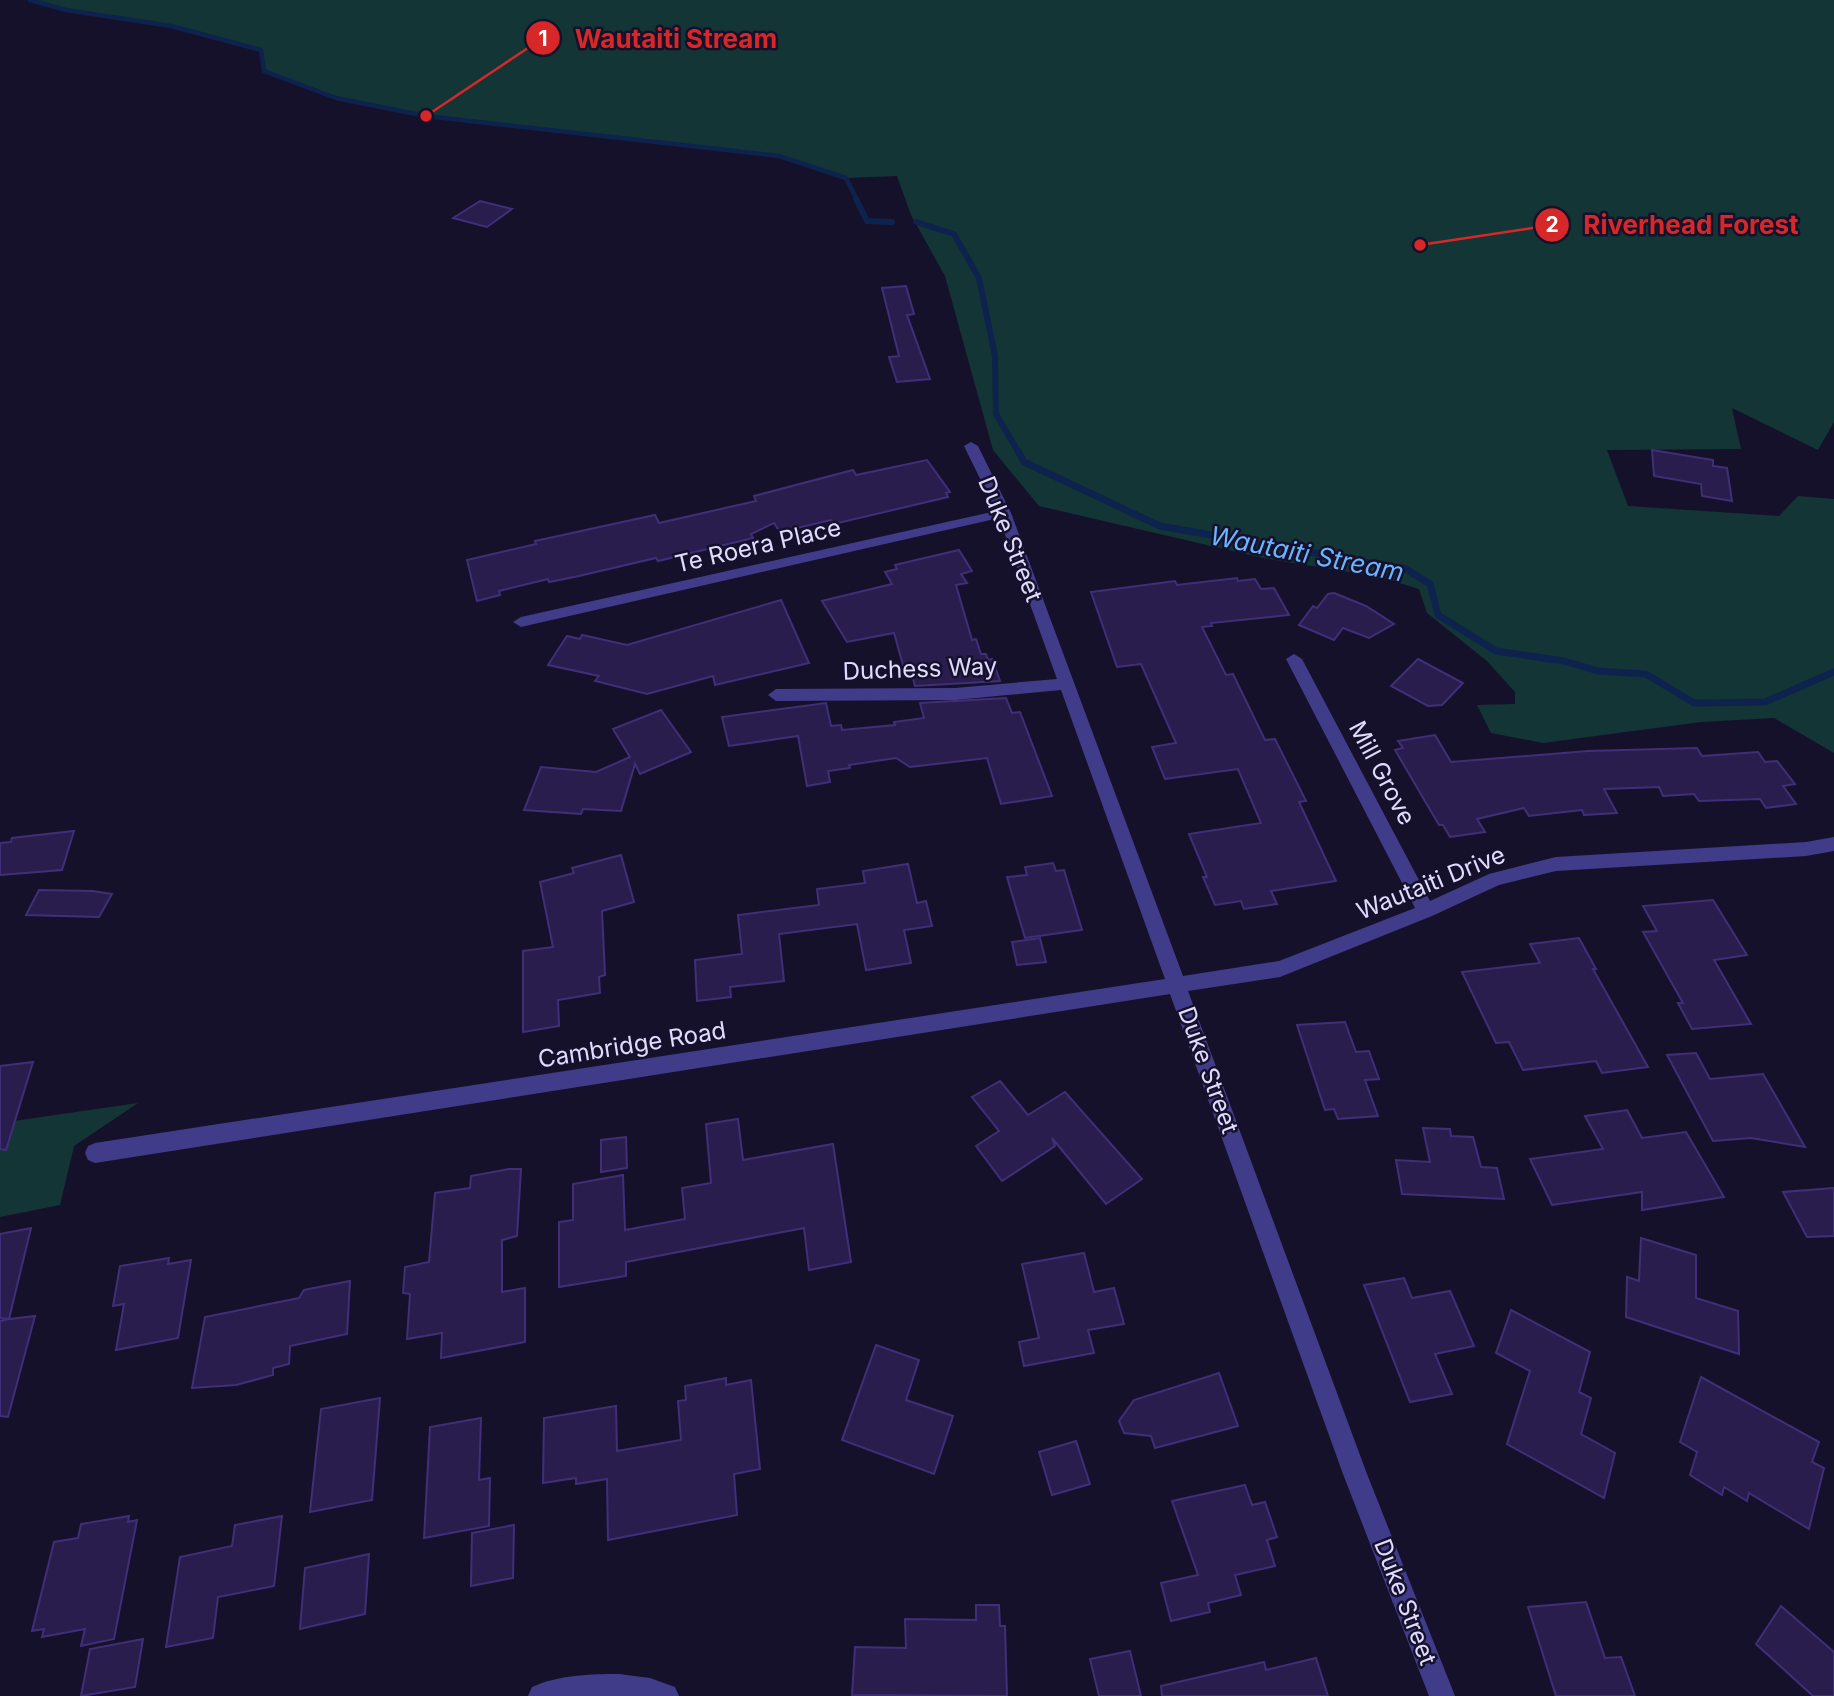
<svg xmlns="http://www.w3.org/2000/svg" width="1834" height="1696" viewBox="0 0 1834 1696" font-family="Inter,sans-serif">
<rect width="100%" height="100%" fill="#16112b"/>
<!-- green -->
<g fill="#143535">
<path d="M 30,0 L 1834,0 L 1834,422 L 1818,450 L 1732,408 L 1741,449 L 1607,450 L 1628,506 L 1779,516 L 1798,496 L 1834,499 L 1834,753 L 1774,718 L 1701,722 L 1543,743 L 1491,733 L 1477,705 L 1515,704 L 1515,692 L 1487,661 L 1427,613 L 1419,589 L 1380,577 L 1263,558 L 1039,506 L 993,450 L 945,276 L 911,215 L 897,176 L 846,178 L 779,156 L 426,116 L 336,98 L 264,71 L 261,50 C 221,38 181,27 141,20 C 118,16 45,10 30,0 Z"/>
<polygon points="138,1103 74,1146 60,1205 0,1217 0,1123"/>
</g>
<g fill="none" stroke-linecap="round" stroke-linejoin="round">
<!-- stream-far2 -->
<polyline stroke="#0d234e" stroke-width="4.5" points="30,0 66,10 171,26 261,50 264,71 336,98 426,116 779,156 846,178 857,200"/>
<!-- stream-far1 -->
<g stroke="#0d234e" stroke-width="6">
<polyline points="856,199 867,221 892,222"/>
<polyline points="916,222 954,234 979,278 995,356 996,414 1019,453"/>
</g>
<!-- stream -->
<polyline stroke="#0d234e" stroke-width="7" points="1018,451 1024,462 1160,526 1406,569 1430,584 1438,615 1496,651 1564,661 1598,671 1646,674 1694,703 1765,702 1834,672"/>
</g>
<!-- building -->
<g fill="#281d4c" stroke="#402f78" stroke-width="2">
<polygon points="480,201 512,209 487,227 453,218"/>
<polygon points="906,286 914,314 907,315 930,379 897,382 889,357 899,356 882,288"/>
<polygon points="1652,450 1713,460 1713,466 1727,468 1732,501 1702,496 1701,484 1654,476"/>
<polygon points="927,460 950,492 946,493 948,497 834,524 831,520 780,532 774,523 751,534 753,538 658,561 656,558 579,576 549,582 548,579 499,591 500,595 477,601 467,560 536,544 535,541 655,515 659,523 756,501 754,496 853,470 856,475"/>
<polygon points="959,550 972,571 961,574 967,583 956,585 972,640 976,639 981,654 986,654 988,660 992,659 1000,681 915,686 909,664 903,665 894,633 847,642 822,601 892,584 885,572 897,569 895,565"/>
<polygon points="1237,578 1238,581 1255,579 1261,589 1274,588 1289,615 1211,623 1212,626 1202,627 1226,675 1233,674 1265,740 1275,739 1306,801 1299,802 1336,881 1271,891 1277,904 1244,909 1241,901 1215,905 1203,877 1207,877 1189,834 1261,823 1238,769 1165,779 1152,747 1176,743 1141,664 1117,667 1091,592 1175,581 1177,585"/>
<polygon points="1334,593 1366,606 1394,624 1369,638 1343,628 1334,640 1299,625 1313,606 1317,608 1328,594"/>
<polygon points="781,600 809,663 715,685 713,676 647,694 595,681 599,676 548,665 567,636 580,639 582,635 627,645"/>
<polygon points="1418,659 1463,683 1442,705 1428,706 1391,686"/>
<polygon points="1006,698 1012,713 1020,712 1052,796 1001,804 987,758 910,767 896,758 849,765 850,768 828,771 830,782 807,786 798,736 729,746 722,717 826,703 831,726 841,725 842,730 895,725 894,722 924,718 920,703"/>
<polygon points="661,710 691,752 640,774 635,764 621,811 583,809 581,814 524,810 541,767 596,772 630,757 613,729"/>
<polygon points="1435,735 1451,762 1588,751 1697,748 1702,756 1758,752 1765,762 1777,761 1795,784 1783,786 1796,804 1766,808 1760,799 1699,801 1694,794 1663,796 1659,787 1604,789 1617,813 1584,815 1582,810 1529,816 1524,808 1477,819 1485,832 1450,837 1443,825 1439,825 1395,750 1403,748 1398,741"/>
<polygon points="74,831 62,870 0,875 0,843 11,842 12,838"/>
<polygon points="621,855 634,902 602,911 605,975 599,977 600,993 558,1000 559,1026 523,1032 523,951 553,947 540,882 574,873 572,868"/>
<polygon points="1053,863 1056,871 1064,870 1082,930 1025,938 1007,877 1027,875 1025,867"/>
<polygon points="908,864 917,903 926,901 932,926 904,930 911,963 866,970 857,924 779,934 784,981 730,987 731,997 697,1001 695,960 742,954 738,915 819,905 817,889 865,883 863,871"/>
<polygon points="39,890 93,891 112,894 99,917 26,915"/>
<polygon points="1713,900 1747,955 1714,960 1751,1024 1692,1029 1678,1003 1683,1003 1643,932 1657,931 1643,906"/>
<polygon points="1040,938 1046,962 1017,965 1012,942"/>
<polygon points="1579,938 1596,969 1593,969 1648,1067 1602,1073 1596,1061 1523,1070 1509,1042 1496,1043 1462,972 1540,963 1530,944"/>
<polygon points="1345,1022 1356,1052 1369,1051 1379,1079 1365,1080 1378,1116 1338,1119 1334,1109 1325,1110 1297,1025"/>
<polygon points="1696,1053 1710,1079 1763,1074 1805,1147 1751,1138 1713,1141 1667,1055"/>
<polygon points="33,1062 6,1150 0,1149 0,1066"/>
<polygon points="1000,1081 1028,1115 1065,1092 1142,1179 1106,1204 1052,1138 1055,1146 1002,1181 976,1146 999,1131 972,1097"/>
<polygon points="1627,1110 1642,1138 1686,1132 1724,1197 1642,1210 1642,1192 1552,1205 1530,1159 1603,1149 1585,1116"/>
<polygon points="738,1119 743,1160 833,1144 851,1262 809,1270 804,1228 626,1262 626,1276 559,1287 559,1222 573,1220 573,1184 623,1175 625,1230 685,1219 682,1188 711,1183 706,1124"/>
<polygon points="1423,1128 1450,1129 1451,1136 1473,1137 1481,1167 1497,1168 1504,1199 1402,1194 1396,1160 1430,1162"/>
<polygon points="626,1137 627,1168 601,1172 601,1140"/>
<polygon points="509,1169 521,1169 517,1236 502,1240 502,1292 525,1288 525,1342 441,1358 442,1333 407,1339 410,1294 403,1293 405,1267 429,1262 435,1193 470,1188 471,1176"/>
<polygon points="1834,1188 1834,1236 1807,1237 1783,1192"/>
<polygon points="31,1228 9,1319 35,1316 8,1417 0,1416 0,1321 9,1319 0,1318 0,1234"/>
<polygon points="1641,1238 1696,1255 1696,1298 1738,1311 1739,1354 1626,1317 1627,1277 1639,1281"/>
<polygon points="1084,1253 1094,1292 1114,1288 1124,1324 1088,1330 1094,1353 1024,1366 1019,1342 1039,1338 1022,1264"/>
<polygon points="169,1258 168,1264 191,1260 178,1338 116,1350 124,1304 113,1306 120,1266"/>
<polygon points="1404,1278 1412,1298 1450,1291 1474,1346 1435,1354 1452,1394 1410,1402 1364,1285"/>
<polygon points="350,1281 347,1334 290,1346 289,1364 273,1368 273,1375 236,1385 192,1388 205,1317 299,1298 304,1290"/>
<polygon points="1511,1310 1590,1352 1579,1392 1591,1398 1581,1434 1615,1453 1604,1498 1507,1444 1530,1371 1496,1353"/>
<polygon points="876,1345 919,1360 906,1400 953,1416 934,1474 842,1440"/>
<polygon points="1219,1373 1238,1426 1155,1448 1151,1436 1124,1433 1119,1421 1134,1400"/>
<polygon points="1701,1377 1819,1442 1812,1462 1824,1468 1809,1529 1749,1493 1747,1501 1724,1487 1722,1495 1690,1475 1697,1452 1680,1442"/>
<polygon points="726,1378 726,1385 751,1380 760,1469 734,1474 737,1515 608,1540 607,1479 576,1484 576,1478 543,1483 544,1418 616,1406 617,1451 681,1440 678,1401 686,1400 685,1386"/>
<polygon points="380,1398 372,1500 310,1512 321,1409"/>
<polygon points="481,1418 479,1480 490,1478 489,1526 424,1538 430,1427"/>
<polygon points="1076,1441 1090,1484 1052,1495 1039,1452"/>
<polygon points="1245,1485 1252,1505 1265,1502 1277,1537 1267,1540 1275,1566 1235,1575 1241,1595 1208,1603 1210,1612 1171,1621 1161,1583 1198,1575 1172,1501"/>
<polygon points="129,1516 128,1522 137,1520 114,1639 81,1646 85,1629 42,1637 44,1629 32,1631 54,1542 78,1538 81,1524"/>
<polygon points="282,1516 274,1586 218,1597 213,1638 166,1647 180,1557 232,1546 235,1525"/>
<polygon points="514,1525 513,1578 471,1586 472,1533"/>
<polygon points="369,1554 365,1614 300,1629 305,1568"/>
<polygon points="1586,1602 1605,1658 1621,1657 1635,1696 1556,1696 1528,1607"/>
<polygon points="976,1605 999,1605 1000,1626 1005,1626 1007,1696 852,1695 855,1647 906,1648 905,1619 976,1620"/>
<polygon points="1781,1606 1834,1652 1834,1696 1813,1696 1756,1644"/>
<polygon points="143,1639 135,1687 81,1696 90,1649"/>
<polygon points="1130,1651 1141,1696 1099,1696 1090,1659"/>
<polygon points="1316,1658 1328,1696 1162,1696 1161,1686 1264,1662 1266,1670"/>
</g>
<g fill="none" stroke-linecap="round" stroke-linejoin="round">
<!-- minor -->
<g fill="#413c8a" fill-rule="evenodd">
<polygon points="971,442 978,446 1011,513 1183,976 1279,961 1415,908 1286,659 1294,654 1302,659 1430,901 1489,874 1556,857 1806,842 1834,837 1834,851 1806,856 1556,871 1499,885 1432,916 1280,977 1188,991 1367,1474 1455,1696 1429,1696 1343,1474 1170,994 95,1163 88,1160 85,1153 88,1146 95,1143 1165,979 1061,690 955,700 776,701 768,695 776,689 955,688 1057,679 999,518 521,627 513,622 521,617 996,511 964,446"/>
<path d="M 619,1674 L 650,1678 L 675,1687 L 679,1696 L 528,1696 L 532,1687 C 558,1675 591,1674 619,1674 Z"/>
</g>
</g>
<g text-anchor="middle" stroke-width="5" stroke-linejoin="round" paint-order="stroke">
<!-- street labels -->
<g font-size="24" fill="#e0dbff" stroke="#16112b">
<text transform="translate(1010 539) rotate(68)" y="8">Duke Street</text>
<text transform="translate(758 546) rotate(-13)" y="8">Te Roera Place</text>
<text transform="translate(920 669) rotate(-2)" y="8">Duchess Way</text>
<text transform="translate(1382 773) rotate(62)" y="8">Mill Grove</text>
<text transform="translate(1431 883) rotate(-22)" y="8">Wautaiti Drive</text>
<text transform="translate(632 1045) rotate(-9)" y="8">Cambridge Road</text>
<text transform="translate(1208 1070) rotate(70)" y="8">Duke Street</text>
<text transform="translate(1405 1602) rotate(69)" y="8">Duke Street</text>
</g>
<!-- water labels -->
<g font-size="26" font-style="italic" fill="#69b5ff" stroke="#16112b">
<text transform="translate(1307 554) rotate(11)" y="9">Wautaiti Stream</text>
</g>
</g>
<!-- callouts -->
<path fill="none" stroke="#d62828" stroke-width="2.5" d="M426 116L543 38M1420 245L1552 225"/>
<g fill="#d62828" stroke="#16112b" stroke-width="2.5">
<circle cx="426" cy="116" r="7"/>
<circle cx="1420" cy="245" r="7"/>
<circle cx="543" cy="38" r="18"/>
<circle cx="1552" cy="225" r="18"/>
</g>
<g font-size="21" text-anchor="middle" font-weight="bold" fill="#fff">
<text x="543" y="46">1</text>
<text x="1552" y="232">2</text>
</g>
<g font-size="26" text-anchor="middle" font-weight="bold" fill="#d62828" stroke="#16112b" stroke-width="5" stroke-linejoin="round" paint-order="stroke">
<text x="676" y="48">Wautaiti Stream</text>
<text x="1691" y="234">Riverhead Forest</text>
</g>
</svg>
